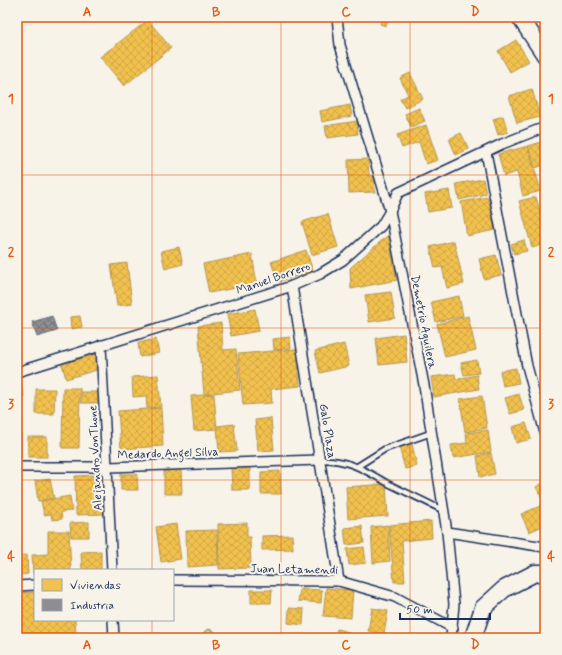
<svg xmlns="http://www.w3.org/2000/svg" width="562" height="655" viewBox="0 0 562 655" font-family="Mynerve,sans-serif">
<defs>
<pattern id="park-crowns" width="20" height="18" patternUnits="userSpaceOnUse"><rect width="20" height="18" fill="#c8d589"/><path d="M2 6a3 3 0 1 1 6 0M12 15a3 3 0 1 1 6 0" fill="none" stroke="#abb779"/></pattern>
<pattern id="homes-cross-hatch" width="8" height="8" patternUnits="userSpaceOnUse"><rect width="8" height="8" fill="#f2c14e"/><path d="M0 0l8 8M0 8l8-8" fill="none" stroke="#cfa646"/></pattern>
<pattern id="industry-cross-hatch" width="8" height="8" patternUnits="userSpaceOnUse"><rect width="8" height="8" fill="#8d8d92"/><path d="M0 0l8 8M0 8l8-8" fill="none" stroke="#72747a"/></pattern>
</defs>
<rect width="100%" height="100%" fill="#f7f3e8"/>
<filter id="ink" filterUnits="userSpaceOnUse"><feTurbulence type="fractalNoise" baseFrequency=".025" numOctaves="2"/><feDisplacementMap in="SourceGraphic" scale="8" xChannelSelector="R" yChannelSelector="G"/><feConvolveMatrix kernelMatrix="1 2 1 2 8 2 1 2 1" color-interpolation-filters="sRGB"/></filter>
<g filter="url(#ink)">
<!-- park -->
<polygon fill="url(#park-crowns)" stroke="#728274" points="208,629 214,631 219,638 202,638 204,632"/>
<!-- homes -->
<g fill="url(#homes-cross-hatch)" stroke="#b29553">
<polygon points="382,17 389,18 386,26 380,24"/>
<polygon points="148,20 171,48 124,86 100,57"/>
<polygon points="516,40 529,61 510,72 498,51"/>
<polygon points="410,73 423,99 405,108 400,99 408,95 400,78"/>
<polygon points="532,89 540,117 517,123 509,96"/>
<polygon points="350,105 352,116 322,122 320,111"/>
<polygon points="419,108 425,121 411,127 405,114"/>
<polygon points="503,116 508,132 498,135 493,119"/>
<polygon points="357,121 358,134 327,138 325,126"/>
<polygon points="426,125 438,160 426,164 419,142 402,148 397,135"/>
<polygon points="461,133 469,149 456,155 449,139"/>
<polygon points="545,141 545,165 535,168 528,146"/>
<polygon points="528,146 541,191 523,196 517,172 504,176 498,154"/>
<polygon points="368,159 369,176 374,176 375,192 349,193 348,160"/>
<polygon points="483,179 486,194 459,200 456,184"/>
<polygon points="449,190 452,208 428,212 425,194"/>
<polygon points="488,197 495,230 467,236 461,202"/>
<polygon points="536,197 541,214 545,213 545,244 532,248 519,201"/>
<polygon points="328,214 338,247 312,255 302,222"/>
<polygon points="388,235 397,280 351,289 350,268"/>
<polygon points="524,240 527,251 514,254 511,244"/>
<polygon points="454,241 464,284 447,288 442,267 435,268 430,247"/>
<polygon points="179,247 183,264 165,269 161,251"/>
<polygon points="306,250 313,271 278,282 271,262"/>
<polygon points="252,254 257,284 209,293 203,264"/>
<polygon points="496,255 501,275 484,279 479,259"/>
<polygon points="127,263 132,304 117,306 111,265"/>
<polygon points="391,292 395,318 369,322 365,295"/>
<polygon points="459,296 463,316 436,322 431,302"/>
<polygon points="255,309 259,331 231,336 227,314"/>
<polygon points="80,316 82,327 71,329 70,317"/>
<polygon points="468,316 476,350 445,357 437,324"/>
<polygon points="221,323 223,350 236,349 240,390 204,394 198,326"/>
<polygon points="545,327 545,341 544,341 541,328"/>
<polygon points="404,334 407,362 379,365 376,338"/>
<polygon points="290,337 291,348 274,350 273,339"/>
<polygon points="156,339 159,353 140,357 138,343"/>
<polygon points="344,344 349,366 320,373 315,351"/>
<polygon points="297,349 300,386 271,389 272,403 243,405 238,354"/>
<polygon points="96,354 100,369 66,379 62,364"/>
<polygon points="477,360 479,373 464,375 461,363"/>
<polygon points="516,368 519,383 503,386 500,371"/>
<polygon points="455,374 456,379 477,375 479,389 434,397 431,377"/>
<polygon points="158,375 161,407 147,408 146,396 133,397 132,377"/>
<polygon points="17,377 18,377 24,396 17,399"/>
<polygon points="63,388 80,388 79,448 62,448"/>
<polygon points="36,389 55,389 54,414 36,414"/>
<rect x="81" y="392" width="18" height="11"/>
<polygon points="214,394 217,429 194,431 191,396"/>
<polygon points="519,394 524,410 510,414 505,398"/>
<polygon points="482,396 487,428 465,432 460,399"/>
<polygon points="161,408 163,446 121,449 118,411"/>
<polygon points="271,418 274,450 258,451 255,420"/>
<polygon points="526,423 531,439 516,443 512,427"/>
<polygon points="234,424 237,451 219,452 217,426"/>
<polygon points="488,430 491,452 453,458 451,445 467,443 466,433"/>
<rect x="17" y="434" width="4" height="24"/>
<rect x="28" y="437" width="19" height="20"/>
<polygon points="412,444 417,466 405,469 399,447"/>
<polygon points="491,453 495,474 480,477 477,456"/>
<polygon points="250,467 250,490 232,490 231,468"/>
<polygon points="181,470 182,494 164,494 164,471"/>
<polygon points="280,471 281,494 261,494 261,472"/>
<polygon points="121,474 137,474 138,490 121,490"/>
<polygon points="97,475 97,500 103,499 104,514 76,515 75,476"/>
<polygon points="17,477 20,504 17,504"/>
<polygon points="50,479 54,498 38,501 35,481"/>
<polygon points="545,482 545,495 541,497 536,487"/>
<polygon points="386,484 388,516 348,519 346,487"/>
<polygon points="70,496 72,511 61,512 62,519 52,520 51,514 44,515 41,501"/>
<polygon points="545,504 545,525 529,532 521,514"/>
<polygon points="431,521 432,538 402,541 405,582 394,582 389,525"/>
<polygon points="89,522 89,537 71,537 70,523"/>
<polygon points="247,523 247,537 250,537 251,568 219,569 218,524"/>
<polygon points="176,524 181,559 161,562 156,527"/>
<polygon points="388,525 390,561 373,563 371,527"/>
<polygon points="362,526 364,543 346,545 344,528"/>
<polygon points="217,530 218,565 187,567 186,531"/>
<polygon points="48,531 69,531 71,570 35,570 35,573 33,573 32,555 48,554"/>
<polygon points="292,535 293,549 262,550 262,536"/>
<polygon points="364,547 366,563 349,565 347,549"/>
<polygon points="101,551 101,570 82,570 81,552"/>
<polygon points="27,555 28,574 17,575 17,556"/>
<polygon points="326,588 353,590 351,618 323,616"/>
<polygon points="300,589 322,590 321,603 298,601"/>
<polygon points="251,590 272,590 271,603 251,603"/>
<polygon points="35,592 35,620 75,620 76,636 44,638 17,638 17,593"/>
<polygon points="289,608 304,609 303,625 288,623"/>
<polygon points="372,608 388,611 384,634 368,631"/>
<polygon points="337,629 349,632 347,638 335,638"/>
<polygon points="254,636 286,637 286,638 254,638"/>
</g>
<!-- industry -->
<polygon fill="url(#industry-cross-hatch)" stroke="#6b7182" points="52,316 57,331 37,337 32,322"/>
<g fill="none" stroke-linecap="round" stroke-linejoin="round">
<defs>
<g id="service">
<path d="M 320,460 C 349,459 364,470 389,484 C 407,493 425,501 442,510"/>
<polyline points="358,466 385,449 431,433"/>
</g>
<g id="minor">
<polyline points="337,17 340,45 390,211 424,385 447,532 454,604 451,638"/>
<polyline points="486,152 527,366 545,433"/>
<polyline points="292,286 339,581"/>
<polyline points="101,345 112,570"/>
<polyline points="17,372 292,286 320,274 343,260 381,226 390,211 398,193 502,144 545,127"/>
<polyline points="17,467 108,467 320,460"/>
<polyline points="447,532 545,547"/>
<polyline points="173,580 339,581 395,597 453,628"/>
<polyline points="17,586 35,585"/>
<polyline points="113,620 114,638"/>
</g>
<g id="trunk">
<polyline points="520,17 545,55"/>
<polyline points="473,638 483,608 504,589 535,573 545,573"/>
</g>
</defs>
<!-- service casing -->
<use href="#service" stroke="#1b2f5e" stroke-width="8"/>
<!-- minor casing -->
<use href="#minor" stroke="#1b2f5e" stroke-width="12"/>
<!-- trunk casing -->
<use href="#trunk" stroke="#1b2f5e" stroke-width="19"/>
<!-- service -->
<use href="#service" stroke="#f7f3e8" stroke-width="4.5"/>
<!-- minor -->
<use href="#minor" stroke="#f7f3e8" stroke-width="9"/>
<!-- trunk -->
<use href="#trunk" stroke="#f7f3e8" stroke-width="16"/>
</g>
</g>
<!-- grid -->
<path fill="none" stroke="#e8590c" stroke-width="1" stroke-opacity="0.55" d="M 152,17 L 152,570M 281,17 L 281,638M 410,17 L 410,638M 17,175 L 545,175M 17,328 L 545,328M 17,480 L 545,480M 152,620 L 152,638"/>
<g text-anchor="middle" stroke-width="4" stroke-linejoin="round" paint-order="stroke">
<!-- street labels -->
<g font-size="12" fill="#1b2f5e" stroke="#f7f3e8">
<text transform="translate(273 278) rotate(-19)" y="4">Manuel Borrero</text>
<text transform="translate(424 322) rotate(79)" y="4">Demetrio Aguilera</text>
<text transform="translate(328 431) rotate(81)" y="4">Galo Plaza</text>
<text transform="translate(168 453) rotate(-2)" y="4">Medardo Angel Silva</text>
<text transform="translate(95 458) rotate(-93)" y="4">Alejandro VonThone</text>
<text transform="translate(294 569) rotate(1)" y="4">Juan Letamendi</text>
</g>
</g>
<!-- margin -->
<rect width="562" height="655" fill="none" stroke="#f7f3e8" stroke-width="44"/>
<!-- legend -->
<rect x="34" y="569" width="140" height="52" fill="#f7f3e8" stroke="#9fa5b1"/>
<rect x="42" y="579" width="20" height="12" fill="#f2c14e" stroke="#9fa5b1"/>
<text x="70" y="589" font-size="12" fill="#1b2f5e">Viviendas</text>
<rect x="42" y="599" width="20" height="12" fill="#8d8d92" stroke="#9fa5b1"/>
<text x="70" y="609" font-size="12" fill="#1b2f5e">Industria</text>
<!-- scale -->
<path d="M400 613v6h90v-6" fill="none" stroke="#1b2f5e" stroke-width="2"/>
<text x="406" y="613" font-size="12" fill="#1b2f5e" stroke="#f7f3e8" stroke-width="3" paint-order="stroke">50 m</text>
<rect x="22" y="22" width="518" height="611" fill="none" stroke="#e8590c" stroke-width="1.5"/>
<g font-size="13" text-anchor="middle" font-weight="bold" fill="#e8590c">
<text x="87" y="16">A</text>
<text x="216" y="16">B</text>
<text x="346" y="16">C</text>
<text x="475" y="16">D</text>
<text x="11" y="103">1</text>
<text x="551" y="103">1</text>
<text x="11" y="256">2</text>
<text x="551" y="256">2</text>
<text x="11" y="408">3</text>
<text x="551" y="408">3</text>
<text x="11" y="561">4</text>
<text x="551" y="561">4</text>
<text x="87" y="649">A</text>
<text x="216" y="649">B</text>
<text x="346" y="649">C</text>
<text x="475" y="649">D</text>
</g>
</svg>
